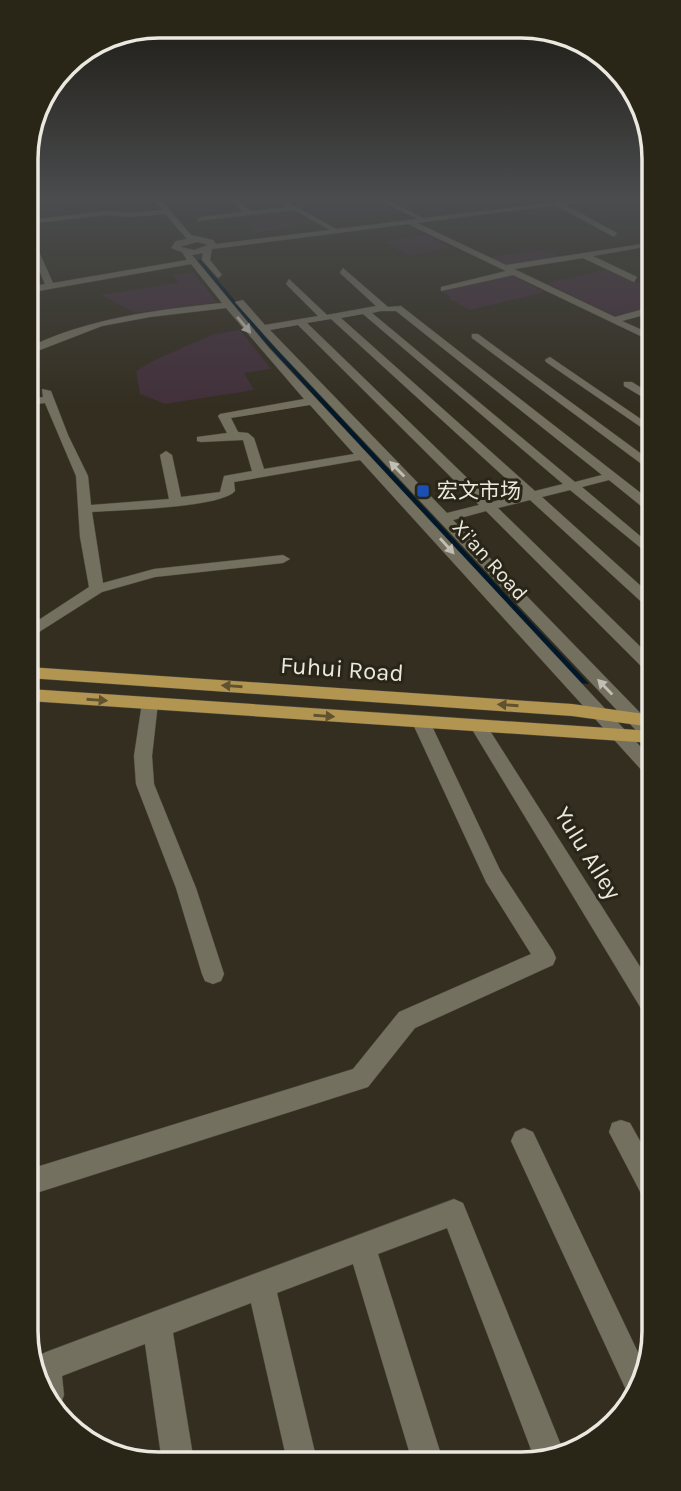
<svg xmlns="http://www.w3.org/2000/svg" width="681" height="1491" viewBox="0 0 681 1491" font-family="Karla,'Noto Sans SC',sans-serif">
<rect width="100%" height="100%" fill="#332e20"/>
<!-- commercial -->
<g fill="#42303a">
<polygon points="362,197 401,213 328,222 300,208"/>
<polygon points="294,209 322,223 256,233 238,215"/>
<polygon points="422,235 450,247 410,256 385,242"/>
<polygon points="546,249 562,258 506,266 490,257"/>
<polygon points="610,269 651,290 651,308 617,317 546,283"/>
<polygon points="193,272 217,302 136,313 101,295 179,283 173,275"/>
<polygon points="509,274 544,292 470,310 448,298 451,297 440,291"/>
<polygon points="240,330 271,369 244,373 254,390 165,404 140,394 136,371 157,359 214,334"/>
</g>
<!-- water -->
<polygon fill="#001829" points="197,260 201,260 267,339 589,684 579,683 263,340"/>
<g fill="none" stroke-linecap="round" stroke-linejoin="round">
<defs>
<g id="minor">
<path d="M 152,197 L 159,197 L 191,235 L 213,240 L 216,244 L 330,230 L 294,210 L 197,221 L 200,217 L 243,212 L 228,197 L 235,197 L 251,211 L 287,207 L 271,197 L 279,197 L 336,229 L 418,219 L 372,197 L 380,197 L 423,218 L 608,197 L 564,204 L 617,233 L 614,237 L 555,205 L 417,223 L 506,265 L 642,244 L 639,248 L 593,256 L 637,277 L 634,282 L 583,258 L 514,269 L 615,317 L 651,307 L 651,313 L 622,321 L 651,334 L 651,341 L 513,275 L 441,291 L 441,287 L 506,271 L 408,224 L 212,249 L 210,260 L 222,275 L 218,278 L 202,260 L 203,253 L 192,255 L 269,348 L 652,759 L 652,777 L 646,775 L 360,460 L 234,482 L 235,491 C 221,508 118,510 92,512 L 103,583 L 154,569 L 283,555 L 290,559 L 283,563 L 155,577 L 102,592 L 28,639 L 28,627 L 89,587 L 80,537 L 76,476 L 45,403 L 27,405 L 27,399 L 43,397 L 42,389 L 51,391 L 68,435 L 88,476 L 91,505 L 169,499 L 160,455 L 166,451 L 172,455 L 181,497 L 220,492 L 224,476 L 252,471 L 243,440 L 201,442 L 197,441 L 197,437 L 227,433 L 218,416 L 220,414 L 304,399 L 226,308 L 150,317 L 102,326 L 27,355 L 27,348 C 89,318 155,310 222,303 L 191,264 L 27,293 L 27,287 L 45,284 L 29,247 L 33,245 L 37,247 L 53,283 L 187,260 L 182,252 L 171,248 L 176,241 L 187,239 L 165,214 L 129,217 L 107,215 L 27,224 L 27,220 L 107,211 L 129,213 L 162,210 ZM 197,242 L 208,245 L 194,250 L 180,247 ZM 310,405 L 354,454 L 264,469 L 254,438 L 248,433 L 238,432 L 231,418 Z"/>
<path d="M 343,268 L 388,307 L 401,306 L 651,501 L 651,511 L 646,510 L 609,480 L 582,487 L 652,546 L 652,557 L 570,490 L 542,497 L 652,596 L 652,609 L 647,607 L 530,500 L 498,508 L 652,658 L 652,672 L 646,671 L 486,511 L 453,520 L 652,725 L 652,742 L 646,741 L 278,350 L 235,302 L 243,300 L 265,325 L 318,316 L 286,284 L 289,279 L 327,315 L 376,306 L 340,273 ZM 381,311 L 396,311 L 602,475 L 575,482 L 372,313 ZM 363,314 L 563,484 L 535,491 L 341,318 ZM 331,319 L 523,494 L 492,502 L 307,323 ZM 298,325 L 479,505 L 447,513 L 270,330 Z"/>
<polygon points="472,334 478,334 651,461 651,471 472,338"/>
<polygon points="550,357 651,426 651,434 546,362 545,360"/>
<polygon points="624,382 632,382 651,394 651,402 624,386"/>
<polygon points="150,697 158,703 152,756 154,784 196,888 224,974 221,981 213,984 205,981 202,974 176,888 136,784 134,756 142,703"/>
<polygon points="421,716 430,722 500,870 553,951 556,958 553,965 415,1028 368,1087 30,1195 30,1169 353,1069 399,1012 531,954 486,882 412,722"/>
<polygon points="479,721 485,723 653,987 653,1018 645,1015 473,731 470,727 473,723"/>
<polygon points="621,1120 630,1123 654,1166 654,1205 645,1201 609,1132 612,1123"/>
<polygon points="524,1128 533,1132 644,1365 632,1395 627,1392 511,1141 515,1132"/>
<polygon points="454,1199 463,1203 565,1455 557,1460 535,1460 447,1228 378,1254 443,1461 412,1461 353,1264 277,1293 317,1461 287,1461 251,1303 173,1333 194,1462 162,1462 145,1344 62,1376 64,1395 60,1406 56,1407 31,1367 36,1357 46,1352"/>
</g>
<g id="major">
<polygon points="28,667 572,704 652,715 652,727 572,716 28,678"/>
<polygon points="29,689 652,731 652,743 29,701"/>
</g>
</defs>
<!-- minor casing -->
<use href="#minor" stroke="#4c493c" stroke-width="1"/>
<!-- major casing -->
<use href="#major" stroke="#4c493c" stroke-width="1"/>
<!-- minor -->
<use href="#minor" fill="#747060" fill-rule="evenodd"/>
<!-- major -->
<use href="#major" fill="#b39552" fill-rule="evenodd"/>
</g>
<!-- one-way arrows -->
<defs><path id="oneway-solid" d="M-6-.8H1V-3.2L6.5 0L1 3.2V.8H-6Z" transform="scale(1.75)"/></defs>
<g fill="#c1beb3">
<use href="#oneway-solid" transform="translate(244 325) rotate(50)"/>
<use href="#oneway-solid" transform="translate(397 469) rotate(-134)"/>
<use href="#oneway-solid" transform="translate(447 546) rotate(48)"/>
<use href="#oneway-solid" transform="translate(605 687) rotate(-134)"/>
</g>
<g fill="#60522f">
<use href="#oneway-solid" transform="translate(232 686) rotate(-176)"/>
<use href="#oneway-solid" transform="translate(97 700) rotate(4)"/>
<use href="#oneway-solid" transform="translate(508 705) rotate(-176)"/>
<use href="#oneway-solid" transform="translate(324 716) rotate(4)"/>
</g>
<!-- sky -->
<linearGradient id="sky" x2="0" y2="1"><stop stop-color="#1c1912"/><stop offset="0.49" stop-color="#4a4c4e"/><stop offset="1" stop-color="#4a4c4e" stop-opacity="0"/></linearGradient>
<rect width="681" height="406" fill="url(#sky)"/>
<!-- markers -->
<rect fill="#1a4fb4" stroke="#292517" stroke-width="2.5" x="416" y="484" width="14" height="14" rx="3.5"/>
<g text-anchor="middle" stroke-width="6" stroke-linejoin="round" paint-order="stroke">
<!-- far-poi labels -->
<g font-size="21" fill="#ebe8df" stroke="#292517" text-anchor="start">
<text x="437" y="498">宏文市场</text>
</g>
<!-- far-street labels -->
<g font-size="21" fill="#ebe8df" stroke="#292517">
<text transform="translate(490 560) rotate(48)" y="7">Xi'an Road</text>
</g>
<!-- street labels -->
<g font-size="24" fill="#ebe8df" stroke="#292517">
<text transform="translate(342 669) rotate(4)" y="8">Fuhui Road</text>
<text transform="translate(588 853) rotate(58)" y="8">Yulu Alley</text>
</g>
</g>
<!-- crop -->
<path d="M0 0H681V1491H0ZM159 38H521A121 121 0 0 1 642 159V1331A121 121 0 0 1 521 1452H159A121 121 0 0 1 38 1331V159A121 121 0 0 1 159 38Z" fill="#292517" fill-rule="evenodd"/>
<path fill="none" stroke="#ebe8df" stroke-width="3.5" d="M159 38H521A121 121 0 0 1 642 159V1331A121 121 0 0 1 521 1452H159A121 121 0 0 1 38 1331V159A121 121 0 0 1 159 38Z"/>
</svg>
